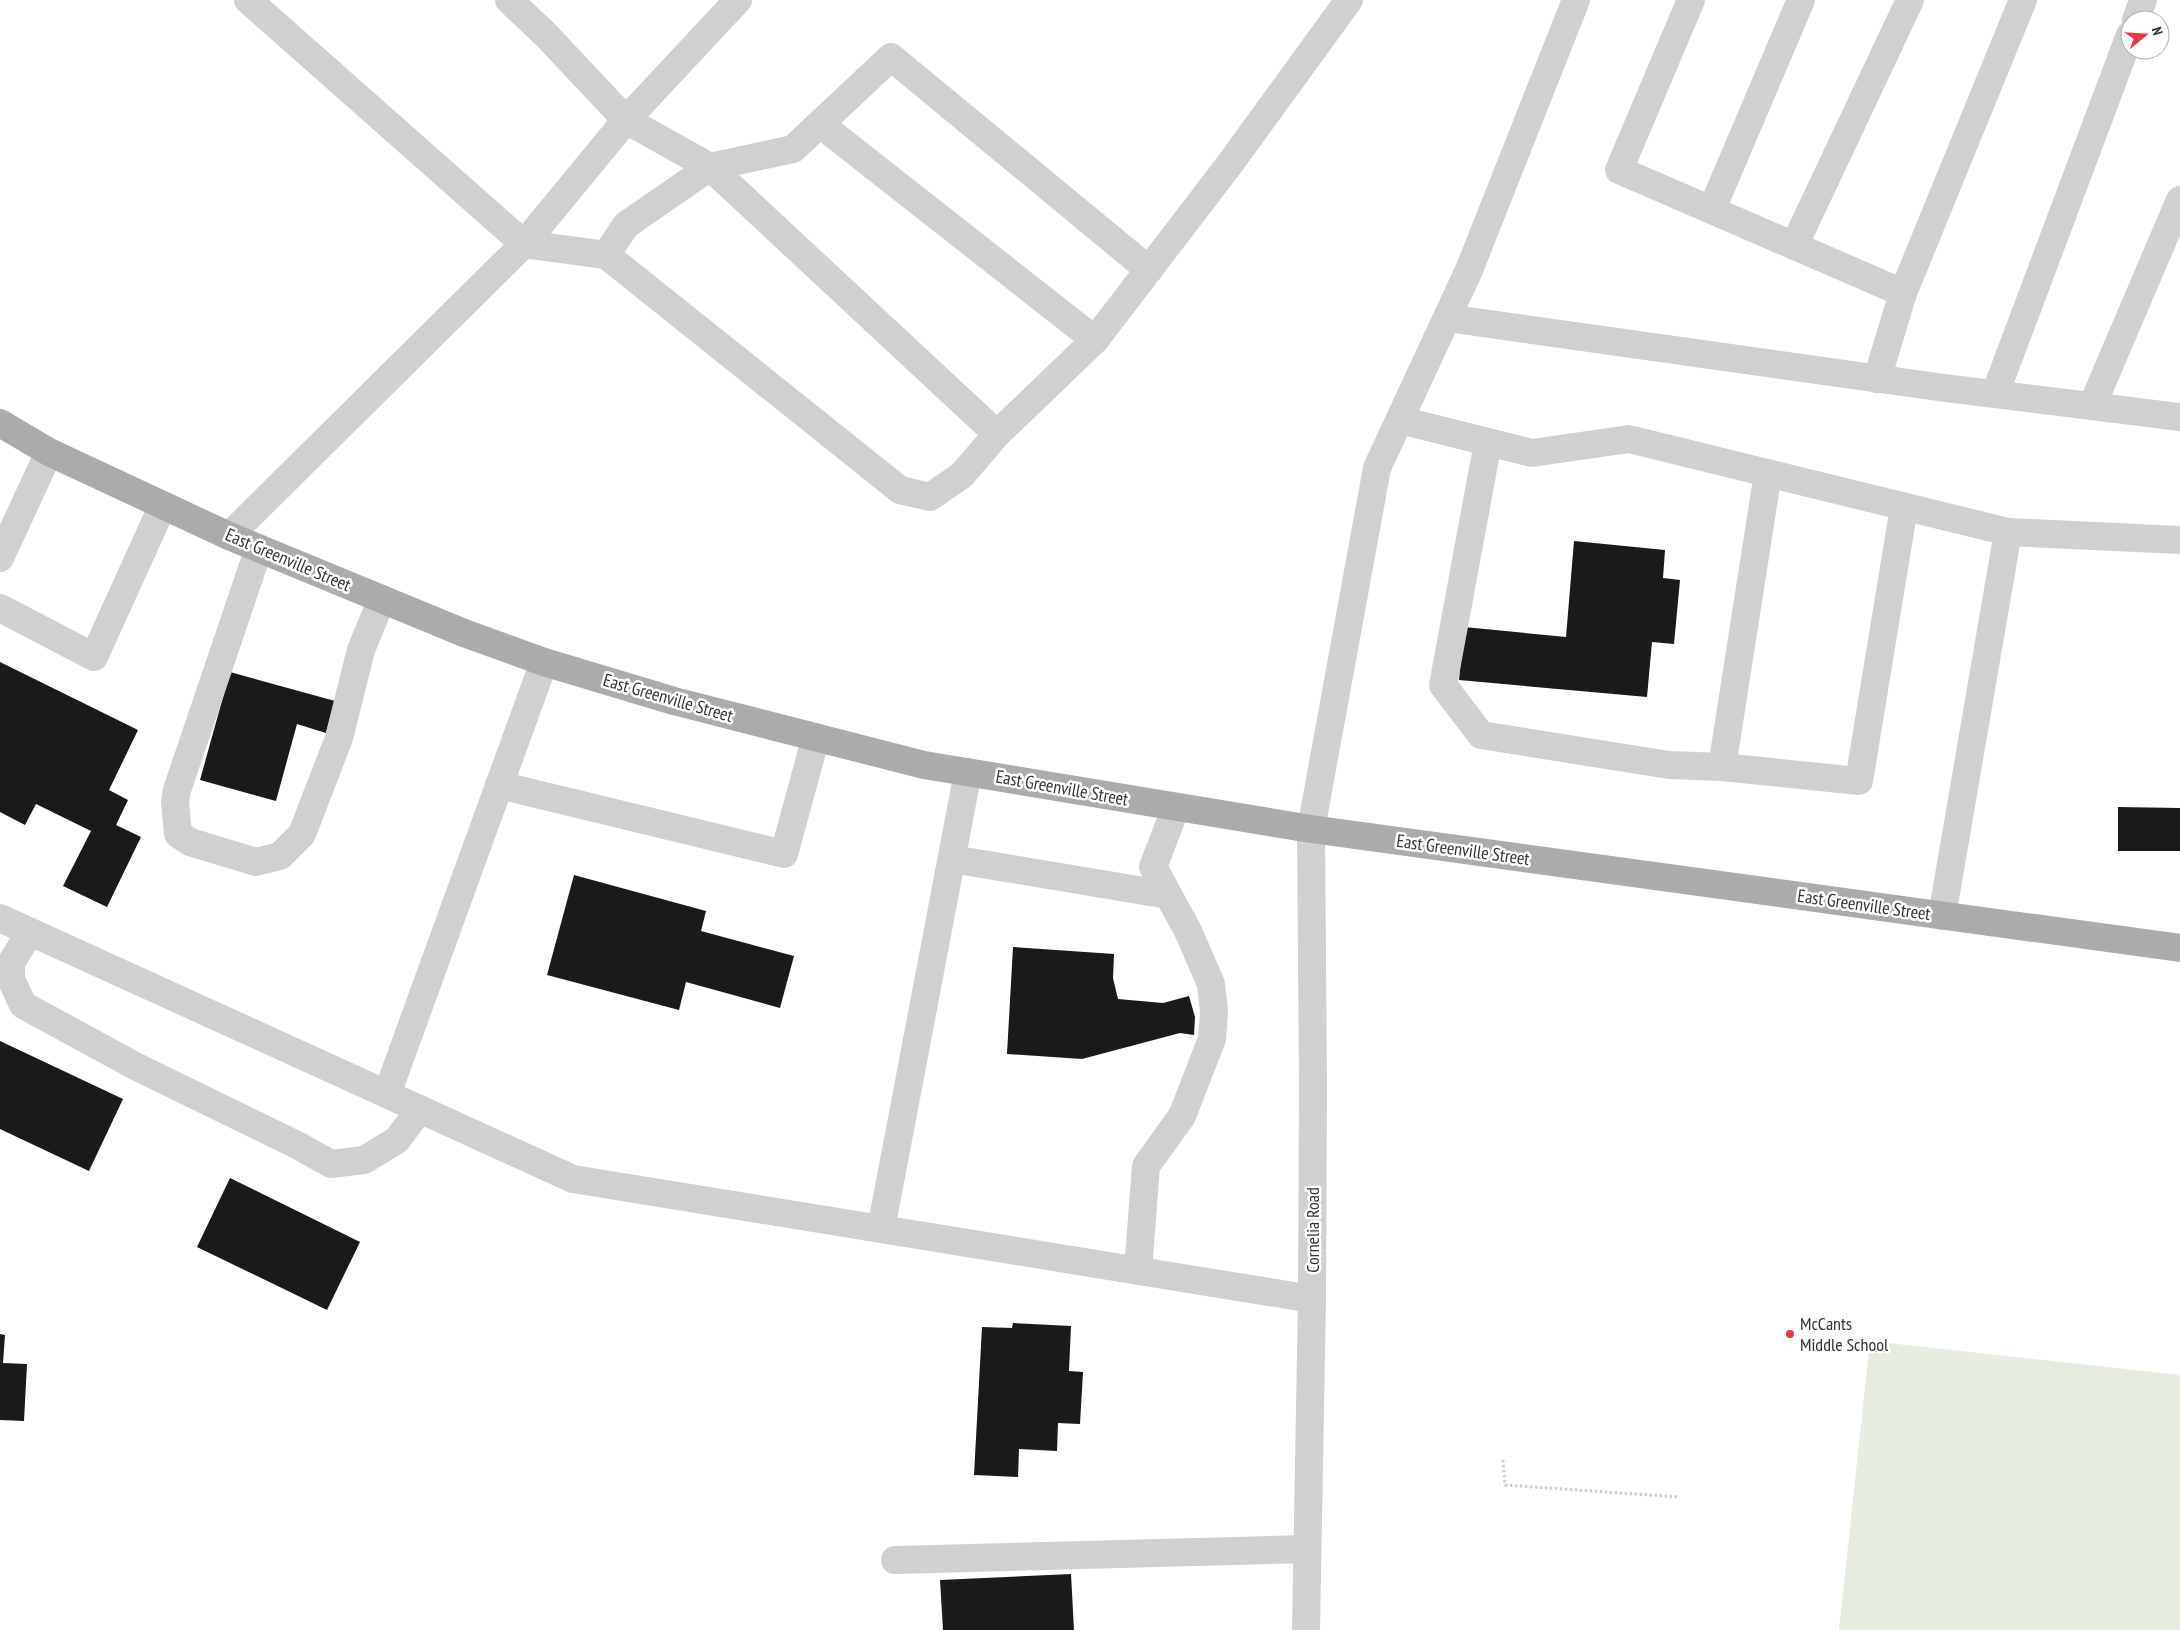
<svg xmlns="http://www.w3.org/2000/svg" width="2180" height="1630" viewBox="0 0 2180 1630" font-family="'PT Sans Narrow',sans-serif">
<rect width="100%" height="100%" fill="#fff"/>
<!-- pitch -->
<polygon fill="#e6ecdf" points="1870,1341 2180,1375 2180,1630 1839,1630"/>
<!-- building -->
<g fill="#1a1a1a">
<polygon points="1574,541 1665,550 1663,578 1680,580 1674,644 1652,642 1647,697 1459,680 1464,627 1566,637"/>
<polygon points="0,662 138,730 109,790 128,800 116,825 141,837 107,907 63,886 91,831 36,804 25,825 0,812"/>
<polygon points="230,672 335,701 326,733 297,724 276,801 200,780"/>
<polygon points="2118,807 2180,808 2180,851 2118,851"/>
<polygon points="574,875 706,911 701,931 794,956 780,1008 686,982 679,1010 547,975"/>
<polygon points="1013,947 1114,954 1113,978 1118,999 1163,1003 1189,996 1195,1017 1194,1035 1180,1033 1082,1059 1007,1054"/>
<polygon points="0,1041 123,1099 89,1171 0,1129"/>
<polygon points="230,1178 360,1242 327,1310 197,1247"/>
<polygon points="1013,1323 1071,1326 1069,1371 1083,1372 1080,1424 1058,1423 1057,1451 1019,1449 1018,1477 974,1475 982,1327 1012,1328"/>
<polygon points="0,1334 5,1335 3,1363 27,1364 24,1421 0,1420"/>
<polygon points="1071,1574 1074,1630 943,1630 940,1580"/>
</g>
<g fill="none" stroke-linecap="round" stroke-linejoin="round">
<!-- path -->
<polyline stroke="#cdcdcd" stroke-width="3" stroke-dasharray="2.5 2.5" stroke-linecap="butt" points="1503,1460 1505,1485 1679,1497"/>
<!-- minor -->
<g stroke="#d0d0d0" stroke-width="28">
<polyline points="509,0 546,35 626,120 524,244"/>
<polyline points="738,0 626,120 710,167 997,434"/>
<polyline points="1691,0 1619,170 1903,293 1877,379"/>
<polyline points="2136,20 2143,0"/>
<polyline points="820,124 1095,340"/>
<polyline points="1712,209 1801,0"/>
<polyline points="524,244 606,255 900,490 930,497 962,475 997,434 1095,340 1229,165 1349,0"/>
<polyline points="1794,246 1910,0"/>
<polyline points="606,255 626,225 710,167 793,149 891,57 1149,270"/>
<polyline points="1903,293 2023,0"/>
<polyline points="1447,318 1945,388 2180,417"/>
<polyline points="1995,394 2130,35"/>
<polyline points="2092,406 2180,200"/>
<polyline points="1400,420 1532,453 1629,439 2008,532 1942,916"/>
<polyline points="1488,442 1443,685 1481,735 1669,765 1722,767"/>
<polyline points="1768,473 1722,767 1859,781 1904,507"/>
<polyline points="2008,532 2180,540"/>
<polyline points="229,536 524,244 248,0"/>
<polyline points="259,548 177,790 175,802 178,834 190,842 256,862 280,856 302,834 339,738 361,650 382,599"/>
<polyline points="0,558 49,452"/>
<polyline points="0,608 94,657 163,505"/>
<polyline points="499,785 784,854 816,737"/>
<polyline points="952,859 1168,895"/>
<polyline points="0,918 573,1179 1312,1299"/>
<polyline points="30,932 11,963 11,979 23,1005 137,1067 297,1145 331,1164 364,1160 397,1140 420,1109"/>
<polyline points="387,1094 544,662"/>
<polyline points="881,1229 968,772"/>
<polyline points="1138,1271 1146,1166 1182,1116 1212,1039 1214,1011 1211,984 1188,931 1153,867 1176,807"/>
<polyline points="895,1560 1307,1549"/>
<polyline points="1306,1630 1312,1299 1313,1086 1311,829 1377,468 1469,270 1576,0"/>
</g>
<!-- major -->
<polyline stroke="#ababab" stroke-width="28" points="0,423 49,452 229,536 464,633 544,662 674,701 924,765 1311,829 2180,948"/>
</g>
<!-- markers -->
<circle fill="#e63946" stroke="#fff" stroke-width="2" cx="1790" cy="1334" r="5"/>
<g text-anchor="middle" stroke-width="5" stroke-linejoin="round" paint-order="stroke">
<!-- street labels -->
<g font-size="18" fill="#333" stroke="#fff">
<text transform="translate(288 560) rotate(23)" y="6">East Greenville Street</text>
<text transform="translate(668 698) rotate(16)" y="6">East Greenville Street</text>
<text transform="translate(1062 788) rotate(10)" y="6">East Greenville Street</text>
<text transform="translate(1463 850) rotate(8)" y="6">East Greenville Street</text>
<text transform="translate(1864 905) rotate(8)" y="6">East Greenville Street</text>
<text transform="translate(1313 1230) rotate(-90)" y="6">Cornelia Road</text>
</g>
<!-- poi labels -->
<g font-size="18" fill="#333" stroke="#fff" text-anchor="start">
<text x="1800" y="1330">McCants<tspan x="1800" dy="21">Middle School</tspan></text>
</g>
</g>
<!-- north arrow -->
<g transform="translate(2145 35) rotate(72)"><circle r="24" fill="#ffffff" stroke="#adadad"/>
<path d="M0-4L9 19L0 12L-9 19Z" fill="#e63946"/>
<text y="-8" font-size="14" font-weight="bold" text-anchor="middle" fill="#333333">N</text>
</g>
</svg>
